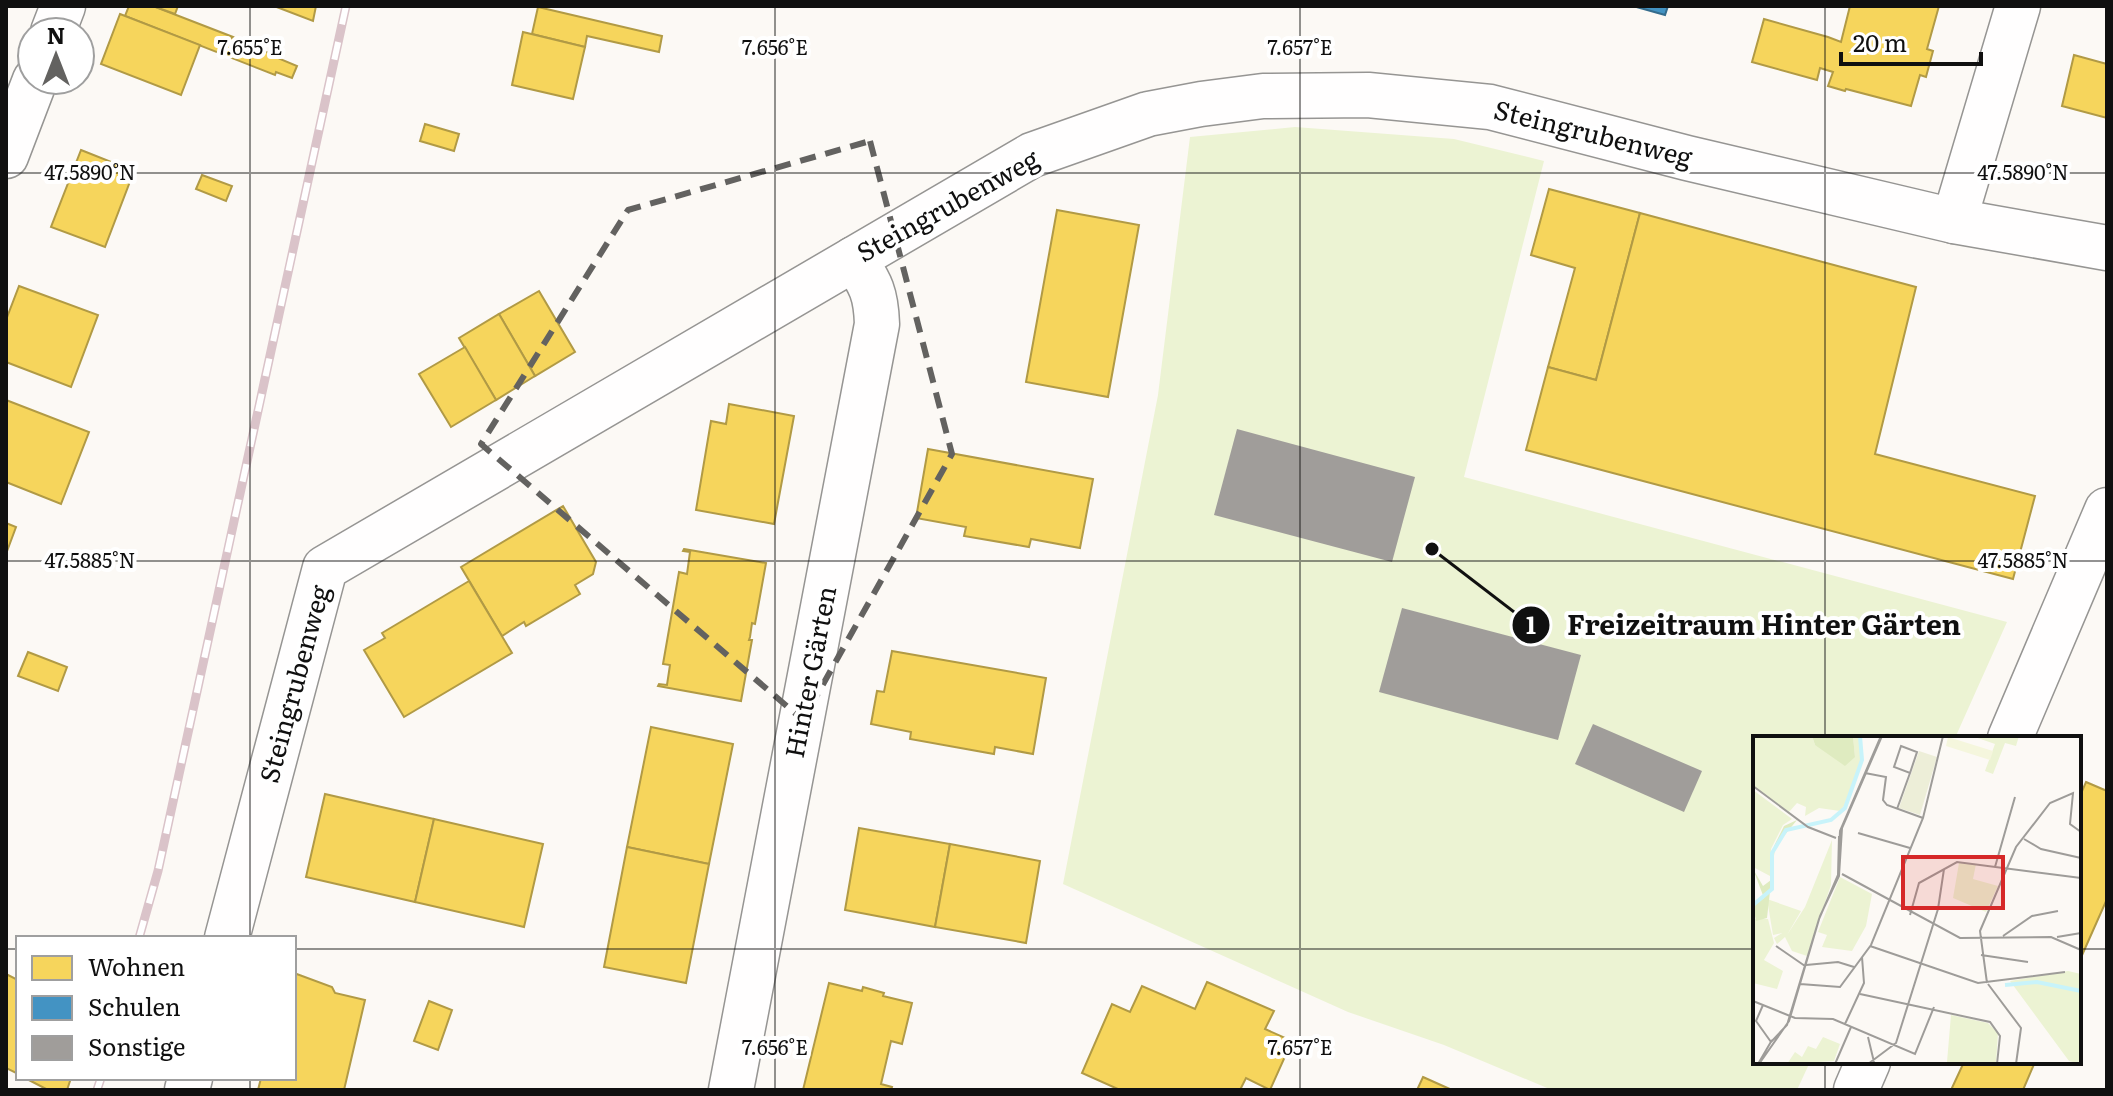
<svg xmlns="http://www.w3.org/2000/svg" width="2113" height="1096" viewBox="0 0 2113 1096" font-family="Literata,serif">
<rect width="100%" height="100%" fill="#fcf9f5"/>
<!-- green -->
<polygon fill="#ecf3d3" points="1295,127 1454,139 1544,161 1464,477 2007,622 1955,738 1755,738 1755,1062 1810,1062 1797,1090 1552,1090 1444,1045 1348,1012 1063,884 1158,395 1190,137"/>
<!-- homes -->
<g fill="#f6d55c" stroke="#b19a45" stroke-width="2">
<polygon points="129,6 153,6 233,37 232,38 281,58 280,59 297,66 292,78 276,72 275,75 125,16"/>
<polygon points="153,6 178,6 175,14"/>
<polygon points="274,6 316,6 313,21"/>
<polygon points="1850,6 1939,6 1927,49 1933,51 1926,77 1920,75 1911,106 1846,89 1845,91 1828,86 1833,72 1820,68 1817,80 1752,62 1764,19 1828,37 1841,42"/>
<polygon points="538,7 662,36 659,52 587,36 585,47 532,34"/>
<polygon points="120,14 200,45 181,95 101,64"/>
<polygon points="523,32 585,47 573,99 512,85"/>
<polygon points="2074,55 2107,64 2107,118 2062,106"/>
<polygon points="425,124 459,134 454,151 420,141"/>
<polygon points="81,150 134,171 105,247 51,227"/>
<polygon points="202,175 232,186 226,201 196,189"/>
<polygon points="1549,189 1640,213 1596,380 1548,367 1575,268 1531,255"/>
<polygon points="1057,210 1139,225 1108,397 1026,382"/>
<polygon points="1640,213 1916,287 1875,454 2035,496 2013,579 1526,450 1548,367 1596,380"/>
<polygon points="19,286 98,315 71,387 6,362 6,320"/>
<polygon points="539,291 575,352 535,376 499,314"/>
<polygon points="499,314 535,376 496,400 459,338"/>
<polygon points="465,347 496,400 451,427 419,374"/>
<polygon points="6,400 89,432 61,504 6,482"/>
<polygon points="729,404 794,416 774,524 696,510 711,421 726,424"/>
<polygon points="928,449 1093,479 1080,548 1031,539 1029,547 964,536 966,527 916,518"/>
<polygon points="563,506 596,562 593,574 575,585 580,594 526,626 524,622 502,636 461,567"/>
<polygon points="6,523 16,527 6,554"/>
<polygon points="684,549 766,563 755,624 752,623 750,637 749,640 752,640 741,701 658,686 659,684 667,685 670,665 663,664 679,572 687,574 690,552 683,551"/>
<polygon points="469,581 512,653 404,717 364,650 385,638 382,633"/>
<polygon points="892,651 1046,678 1033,754 995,747 994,754 910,739 911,732 871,724 877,691 884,692"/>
<polygon points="28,652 67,667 58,691 18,676"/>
<polygon points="651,727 733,744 709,864 627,847"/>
<polygon points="2086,782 2107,791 2107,899 2079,962 2079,798"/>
<polygon points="325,794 434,819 415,902 306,877"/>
<polygon points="434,819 543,844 524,927 415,902"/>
<polygon points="859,828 950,844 935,927 845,910"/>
<polygon points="950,844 1040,861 1026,943 935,927"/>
<polygon points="627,847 709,864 686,983 604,967"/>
<polygon points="294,973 332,987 335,993 365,1000 344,1090 258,1090 261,1078 294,1078"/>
<polygon points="6,974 18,980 18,1074 6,1068"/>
<polygon points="1207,982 1274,1011 1265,1029 1292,1041 1270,1090 1246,1078 1240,1090 1120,1090 1082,1073 1112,1004 1130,1012 1142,986 1195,1009"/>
<polygon points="829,983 862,991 863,987 884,993 883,996 912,1003 902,1044 891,1041 881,1084 892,1087 891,1090 803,1090"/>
<polygon points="429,1001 452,1010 438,1050 414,1041"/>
<polygon points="1964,1062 2035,1062 2023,1090 1951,1090"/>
<polygon points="1423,1077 1452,1090 1417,1090"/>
<polygon points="25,1078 71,1078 67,1090 48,1090"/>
</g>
<!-- schools -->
<polygon fill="#4393c3" stroke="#346c8d" stroke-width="2" points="1633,6 1668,6 1665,15"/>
<!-- building -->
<g fill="#a09d9a">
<polygon points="1237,429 1415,477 1392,562 1214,515"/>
<polygon points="1402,608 1581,655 1558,740 1379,692"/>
<polygon points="1593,724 1702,771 1684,812 1575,764"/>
</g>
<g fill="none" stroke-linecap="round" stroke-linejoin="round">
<defs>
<g id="street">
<polyline points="53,32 63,6"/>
<polyline points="6,156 35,80"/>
<polyline points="1954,221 2018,6"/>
<polyline points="2010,738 2107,510"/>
<polyline points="227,938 325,568 1032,155 1148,114 1201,104 1263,96 1368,95 1490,107 1687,158 1954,221 2107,248"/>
<polyline points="187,1090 190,1078"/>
<path d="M 731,1090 L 877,324 C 876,294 871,284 854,259"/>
<polyline points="1856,1090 1868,1062"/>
</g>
</defs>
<!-- street casing -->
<use href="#street" stroke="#969593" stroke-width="47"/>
<!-- street -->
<use href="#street" stroke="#fffefe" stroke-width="44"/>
<defs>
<g id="rail">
<polyline points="139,938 158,871 346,6"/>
<polyline points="97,1090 101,1078"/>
</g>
</defs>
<!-- rail casing -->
<use href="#rail" stroke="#dac3c9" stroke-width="9"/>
<!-- rail -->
<use href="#rail" stroke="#fff" stroke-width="6" stroke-dasharray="18" stroke-linecap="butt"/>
</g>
<!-- marked area -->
<path fill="none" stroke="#636260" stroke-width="6" stroke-dasharray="16 10" stroke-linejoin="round" d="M 870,141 L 952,454 L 803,720 L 481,444 L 628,210 Z"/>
<!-- ticks -->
<path fill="none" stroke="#101010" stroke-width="2" stroke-opacity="0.45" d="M 250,6 L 250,938M 775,6 L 775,1090M 1300,6 L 1300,1090M 1825,6 L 1825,738M 6,173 L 2107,173M 6,561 L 2107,561M 6,949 L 18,949M 294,949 L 1755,949M 2079,949 L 2107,949M 1825,1062 L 1825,1090M 250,1078 L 250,1090"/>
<g text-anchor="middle" stroke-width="8" stroke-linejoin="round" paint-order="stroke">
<!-- street labels -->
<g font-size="26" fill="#101010" stroke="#fff">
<text transform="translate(1593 134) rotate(14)" y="9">Steingrubenweg</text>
<text transform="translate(948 206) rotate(-29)" y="9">Steingrubenweg</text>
<text transform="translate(811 672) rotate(-79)" y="9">Hinter Gärten</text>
<text transform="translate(295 684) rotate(-75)" y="9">Steingrubenweg</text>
</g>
</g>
<!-- overview -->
<g transform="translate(1753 736)">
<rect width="328" height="328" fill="#fcf9f5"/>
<path d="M 0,0 L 59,0 L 62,9 L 102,21 L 100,0 L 106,0 L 108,25 L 91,70 L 87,75 L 66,72 L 52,80 L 53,71 L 44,67 L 36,76 L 0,50 ZM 219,0 L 266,0 L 263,10 L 252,7 L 240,38 L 232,35 L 242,8 ZM 0,54 L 39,83 L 30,89 L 18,113 L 17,140 L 0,131 ZM 79,104 L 78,149 L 54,220 L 39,215 L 32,201 L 24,208 L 21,202 L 29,197 L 20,199 L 14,163 L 48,175 L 34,199 L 52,171 ZM 206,127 L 223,128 L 220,143 L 245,150 L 233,176 L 200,162 ZM 87,141 L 119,158 L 113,190 L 99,215 L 69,211 L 74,199 L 65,196 ZM 0,183 L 15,183 L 21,207 L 11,224 L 30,235 L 24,253 L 0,247 ZM 315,235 L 328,238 L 328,328 L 316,325 L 257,245 ZM 198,279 L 235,287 L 245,297 L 243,328 L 194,326 ZM 70,301 L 87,308 L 81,325 L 34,328 L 42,316 L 49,321 L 55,310 L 63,313 Z" fill="#ecf3d3"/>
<path d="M 59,0 L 100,0 L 102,21 L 92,30 L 62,9 ZM 44,84 L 22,111 L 14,182 L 3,185 L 0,170 L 11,162 L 0,133 L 10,150 L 18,144 L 21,110 L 31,90 Z" fill="#dfebc0"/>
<path d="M 166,15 L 184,21 L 167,79 L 146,72 Z" fill="#edeed8"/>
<path d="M 195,1 L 240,15 L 237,24 L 193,10 Z" fill="#f5f6dd"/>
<path fill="none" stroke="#c8f3fa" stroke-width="4" d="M 0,169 L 19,153 L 19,117 L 33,94 L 78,84 L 92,72 L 109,24 L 107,0M 252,249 L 284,246 L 328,255"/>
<path fill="none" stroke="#9e9c99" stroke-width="2" d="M 148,10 L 164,16 L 157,37 L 141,31 ZM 112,37 L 133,41 L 130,64 L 134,69 L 170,82M 0,50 L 55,91 L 83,102M 144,73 L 157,37M 105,97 L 157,112M 271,103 L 288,113 L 328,122M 242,131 L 262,61M 89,138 L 207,202 L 298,201 L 328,214M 85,139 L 87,95 L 128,0M 85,139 L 86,100M 157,179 L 166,147 L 204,126 L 328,142M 250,200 L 279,180 L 305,175M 304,201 L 328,197M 23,210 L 52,230M 117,210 L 225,247 L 312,236M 228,219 L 275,226M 53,229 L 85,226 L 101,231M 234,247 L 227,195 L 263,111 L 297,67 L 320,57 L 317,88 L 328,96M 47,248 L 87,251 L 118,209 L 170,82 L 190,0M 235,248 L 268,292 L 263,328M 107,258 L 237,286 L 247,300 L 244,328M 0,265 L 42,282 L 80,283 L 162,318 L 181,271M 10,269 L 3,285 L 18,306M 92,288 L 111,247 L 109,221M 115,301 L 121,326M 18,306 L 34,289 L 66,183 L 85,139M 5,328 L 19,304M 6,328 L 36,285 L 67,180 L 86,140 L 89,92 L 129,0M 82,328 L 98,291M 115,328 L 143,307 L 185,173 L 191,133"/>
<path fill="#d62828" fill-opacity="0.15" stroke="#d62828" stroke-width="4" d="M 150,121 L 250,121 L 250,172 L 150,172 Z"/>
<rect width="328" height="328" fill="none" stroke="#101010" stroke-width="4"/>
</g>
<g font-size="20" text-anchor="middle" fill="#101010" stroke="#fff" stroke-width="8" stroke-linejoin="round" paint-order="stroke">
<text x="250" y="55">7.655°E</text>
<text x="775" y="55">7.656°E</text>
<text x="1300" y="55">7.657°E</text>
<text x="90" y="180">47.5890°N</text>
<text x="2023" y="180">47.5890°N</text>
<text x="90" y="568">47.5885°N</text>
<text x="2023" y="568">47.5885°N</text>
<text x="775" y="1055">7.656°E</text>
<text x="1300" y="1055">7.657°E</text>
</g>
<!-- callouts -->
<path fill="none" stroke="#101010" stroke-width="3" d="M1432 549L1531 625"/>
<g fill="#101010" stroke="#fff" stroke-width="3">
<circle cx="1432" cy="549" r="8"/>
<circle cx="1531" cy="625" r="20"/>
</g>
<g font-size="24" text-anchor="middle" font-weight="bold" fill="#fff">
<text x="1531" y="634">1</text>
</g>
<g font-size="28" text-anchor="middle" font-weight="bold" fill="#101010" stroke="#fff" stroke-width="8" stroke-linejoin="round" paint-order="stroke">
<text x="1764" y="635">Freizeitraum Hinter Gärten</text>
</g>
<!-- border -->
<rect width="2113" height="1096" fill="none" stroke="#101010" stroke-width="16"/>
<!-- legend -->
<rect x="16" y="936" width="280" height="144" fill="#ffffff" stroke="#9f9f9f" stroke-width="2"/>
<rect x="32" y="956" width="40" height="24" fill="#f6d55c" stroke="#9f9f9f" stroke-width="2"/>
<text x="88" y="976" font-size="24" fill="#101010">Wohnen</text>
<rect x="32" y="996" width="40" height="24" fill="#4393c3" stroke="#9f9f9f" stroke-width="2"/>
<text x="88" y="1016" font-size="24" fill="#101010">Schulen</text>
<rect x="32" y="1036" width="40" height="24" fill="#a09d9a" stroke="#9f9f9f" stroke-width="2"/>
<text x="88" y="1056" font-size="24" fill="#101010">Sonstige</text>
<!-- north arrow -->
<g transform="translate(56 56)"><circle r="38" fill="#ffffff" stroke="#9f9f9f" stroke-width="2"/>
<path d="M0-6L14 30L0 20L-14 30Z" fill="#636260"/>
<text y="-12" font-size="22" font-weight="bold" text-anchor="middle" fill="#101010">N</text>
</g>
<!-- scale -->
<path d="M1841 52v12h140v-12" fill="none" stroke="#101010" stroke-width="4"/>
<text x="1853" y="52" font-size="24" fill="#101010" stroke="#ffffff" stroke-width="6" paint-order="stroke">20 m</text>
</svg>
